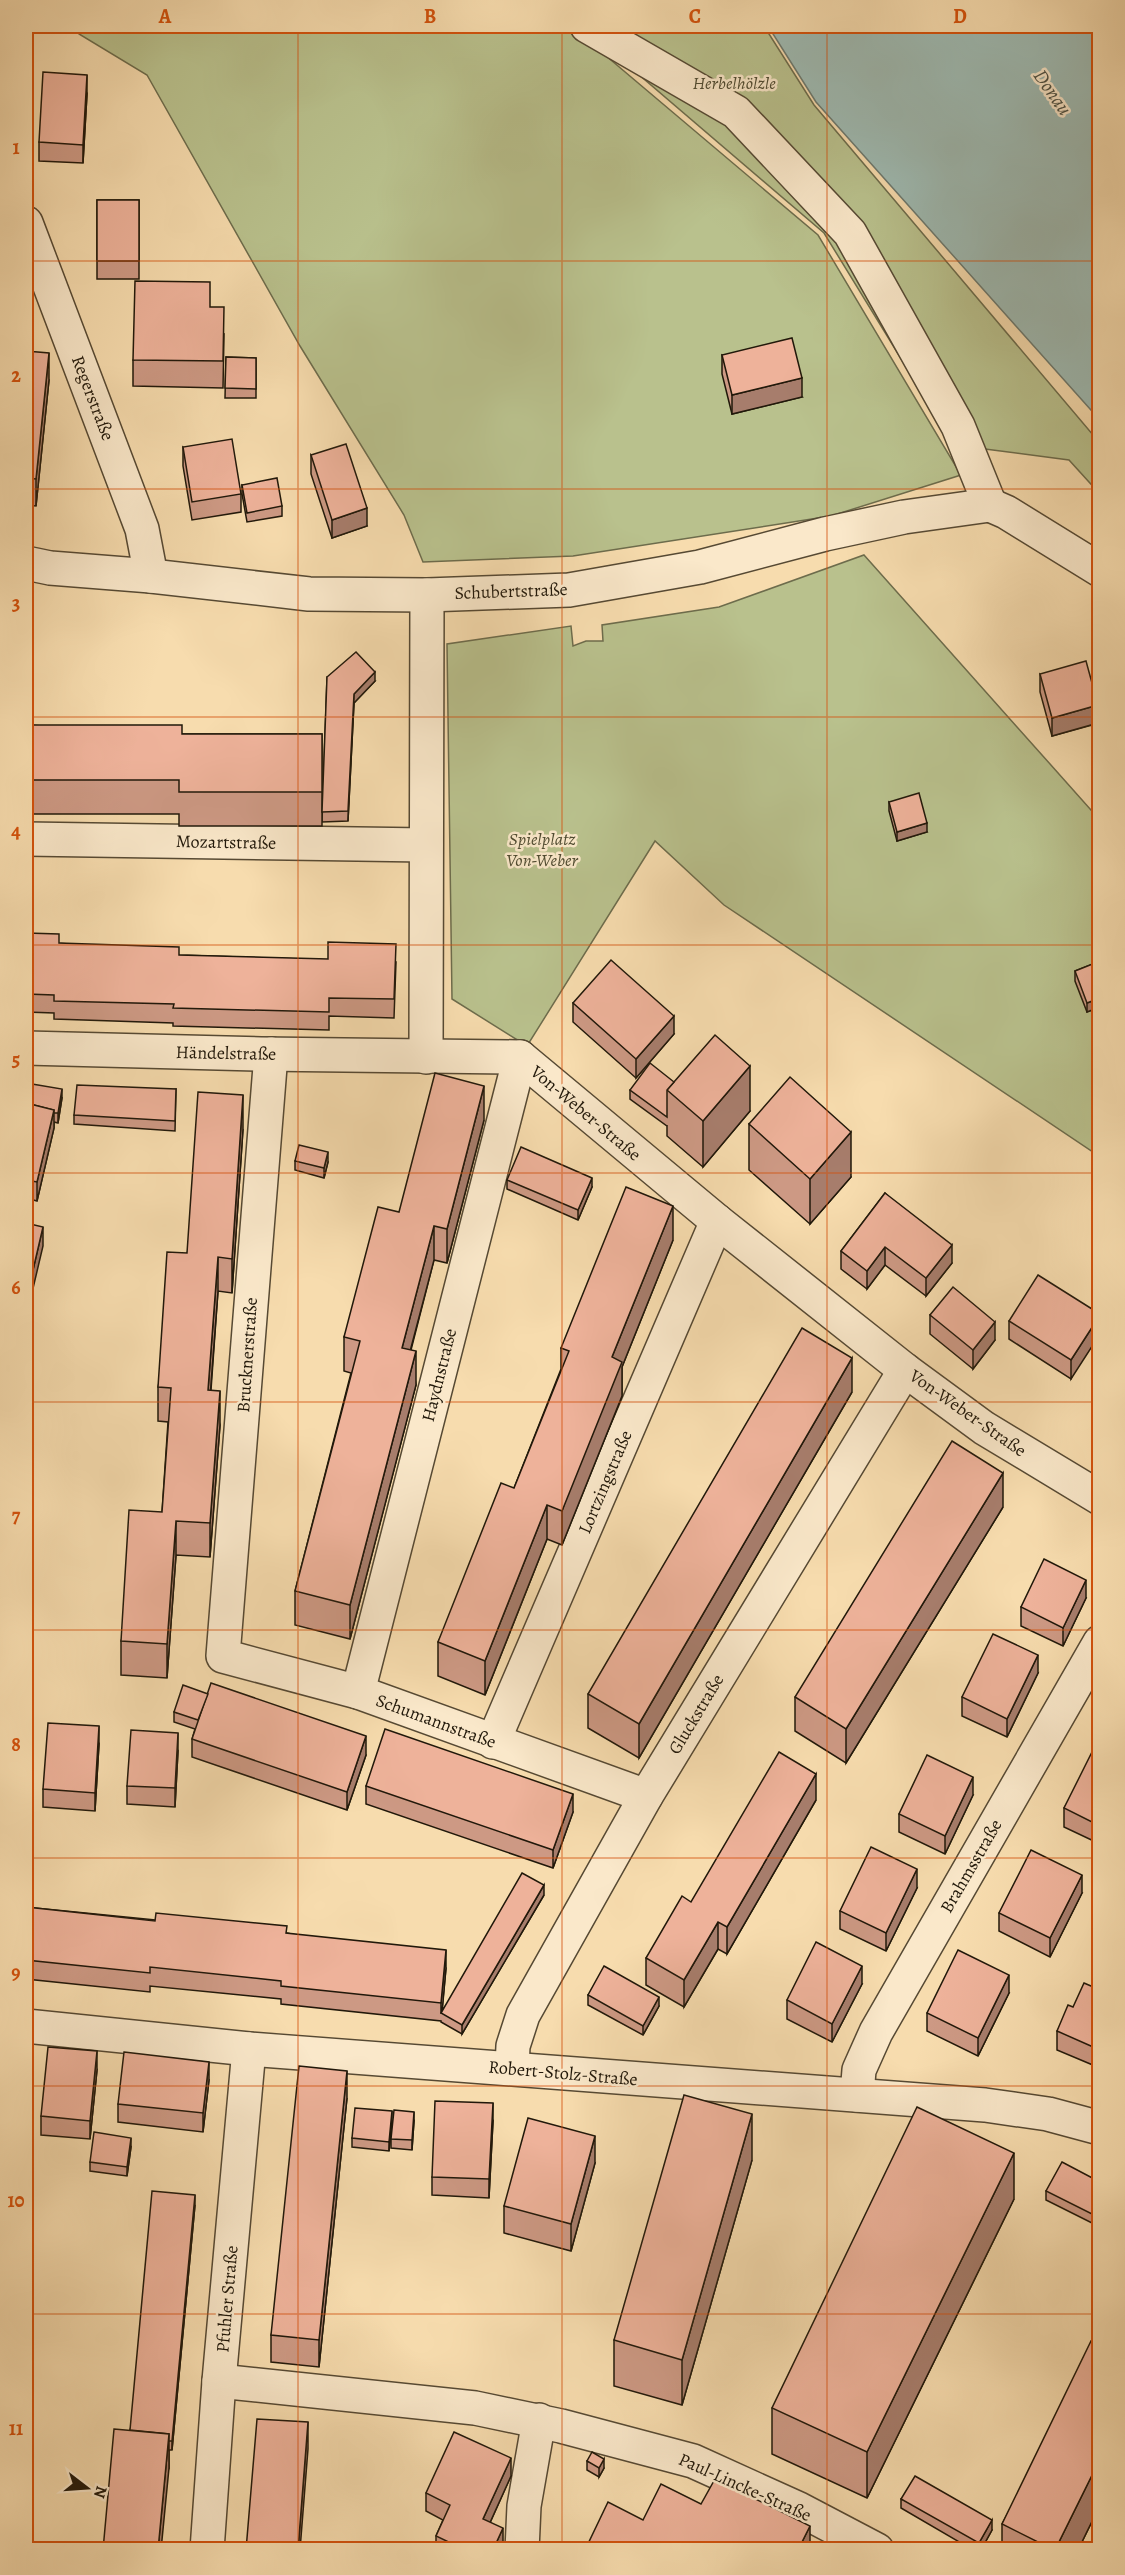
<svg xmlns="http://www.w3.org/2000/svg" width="1125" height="2575" viewBox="0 0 1125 2575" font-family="Alegreya,serif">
<rect width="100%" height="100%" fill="#f7dcae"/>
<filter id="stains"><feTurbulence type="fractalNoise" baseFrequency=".00333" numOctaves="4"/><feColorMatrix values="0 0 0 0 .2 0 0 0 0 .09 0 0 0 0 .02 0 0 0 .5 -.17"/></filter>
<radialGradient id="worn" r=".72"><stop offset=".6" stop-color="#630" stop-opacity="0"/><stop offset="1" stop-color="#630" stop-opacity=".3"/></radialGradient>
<!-- green -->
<g fill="#b9c18d" stroke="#6d6c4c" stroke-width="1.5">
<polygon points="76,26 574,26 579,33 818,235 961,475 831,516 573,556 423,562 404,515 300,346 147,75 79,34"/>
<polygon points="582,26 764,26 814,105 1099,442 1099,493 1069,460 954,445 824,233"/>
<polygon points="864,555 1099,819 1099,1156 724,905 655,841 527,1046 452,999 447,644 571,626 573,646 586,641 603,641 602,625 719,607"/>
</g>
<!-- water -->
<polygon fill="#9ebab2" stroke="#6c796f" stroke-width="1.5" points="768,26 1099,26 1099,419 816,102"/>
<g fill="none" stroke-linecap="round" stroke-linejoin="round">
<defs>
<g id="minor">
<polyline points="587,26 736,112 850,233 958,426 990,505"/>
<polyline points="26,223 142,529 151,576"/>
<polyline points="990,505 1006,512 1100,570"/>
<polyline points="26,563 50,568 151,576 309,594 427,595 569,590 700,567 825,534 904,517 990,505"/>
<polyline points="26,839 426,845"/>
<polyline points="26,1048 261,1054 520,1057 717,1221 905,1370 984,1428 1100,1498"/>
<polyline points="271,1054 223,1656 358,1692 646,1796"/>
<polyline points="426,1057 427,595"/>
<polyline points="358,1692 520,1057"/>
<polyline points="493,1742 717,1221"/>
<polyline points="26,2026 249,2049 985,2105 1048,2114 1100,2128"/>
<polyline points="512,2068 513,2046 523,2015 646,1796 905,1370"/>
<polyline points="857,2095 859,2070 876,2032 1100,1642"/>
<polyline points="219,2381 475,2408 561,2426 693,2461 799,2509 877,2550"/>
<polyline points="207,2550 219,2381 249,2049"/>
<polyline points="522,2550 524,2506 539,2420"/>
</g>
</defs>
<!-- minor casing -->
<use href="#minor" stroke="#564933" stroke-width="36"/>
<!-- minor -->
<use href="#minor" stroke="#fae8ca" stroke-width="33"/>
</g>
<!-- wall -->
<g fill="#cd9984" stroke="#21180a" stroke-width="1.5">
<polygon points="87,94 83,163 39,161 39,142"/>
<rect x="97" y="200" width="42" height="79"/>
<polygon points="224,334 223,388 133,386 133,360"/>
<polygon points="26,351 49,380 36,506 26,505"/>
<polygon points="722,355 802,397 732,414 722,374"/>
<polygon points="226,357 256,358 256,398 225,398"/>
<polygon points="183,447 241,494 241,512 192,520 183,466"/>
<polygon points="311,455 367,526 332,538 311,474"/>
<polygon points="242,485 282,506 282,516 247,522 242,494"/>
<polygon points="1040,674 1098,721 1100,721 1100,777 1092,741 1092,725 1052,736 1040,692"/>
<polygon points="327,677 375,681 354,703 348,821 322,822"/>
<polygon points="26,725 182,734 322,734 322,826 179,826 179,814 26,814"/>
<polygon points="889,802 927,832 897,841 889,811"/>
<polygon points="26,933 59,943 179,955 396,962 394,1018 329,1016 329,1030 173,1026 173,1023 54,1019 54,1013 26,1012"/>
<polygon points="1100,961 1100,1007 1087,1012 1075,981 1075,971"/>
<polygon points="573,1003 674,1034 636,1078 573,1022"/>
<polygon points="674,1082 750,1111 703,1167 667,1136 667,1125 667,1126 630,1099 630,1090"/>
<polygon points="176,1089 175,1131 74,1124 74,1115"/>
<polygon points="62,1098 58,1123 54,1122 54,1128 37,1201 26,1198 26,1103 30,1104"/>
<polygon points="484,1120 447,1263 434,1260 411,1350 416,1385 350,1639 295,1625 295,1591 351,1373 344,1371 344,1337 399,1212"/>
<polygon points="749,1124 851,1177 810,1224 749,1170"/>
<polygon points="243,1129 232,1293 218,1291 211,1390 220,1425 210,1557 176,1555 167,1678 121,1675 121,1641 162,1512 168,1422 158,1421 158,1387 187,1253"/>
<polygon points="295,1161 328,1162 324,1178 295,1170"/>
<polygon points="507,1180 592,1187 578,1220 507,1189"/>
<polygon points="885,1193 952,1263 926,1296 885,1265 867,1289 841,1269 841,1251"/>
<polygon points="673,1240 622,1367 622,1396 562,1545 547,1539 485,1695 438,1676 438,1642 514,1488 561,1369 561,1348"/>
<polygon points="1100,1314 1071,1379 1009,1339 1009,1321"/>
<polygon points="930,1315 995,1340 973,1369 930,1334"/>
<polygon points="852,1392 639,1758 588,1728 588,1694"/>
<polygon points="1003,1507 846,1763 795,1731 795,1697"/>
<polygon points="1086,1598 1063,1646 1021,1626 1021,1607"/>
<polygon points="1038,1673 1007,1737 962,1716 962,1697"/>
<polygon points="174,1712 366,1755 347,1810 192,1757 192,1739 195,1729 174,1722"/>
<polygon points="99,1744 95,1811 43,1807 43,1789"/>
<polygon points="178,1751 175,1807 127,1804 127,1786"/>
<polygon points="1100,1753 1100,1844 1064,1827 1064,1808"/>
<polygon points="366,1786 573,1812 553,1868 366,1804"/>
<polygon points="973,1795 945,1854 899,1832 899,1814"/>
<polygon points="816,1800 727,1954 718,1949 684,2007 646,1985 646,1958 691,1902"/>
<polygon points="917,1888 886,1951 840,1929 840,1911"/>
<polygon points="1082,1893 1050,1957 999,1931 999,1913"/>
<polygon points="544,1895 462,2034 441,2022 441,2021 281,2004 281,1999 150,1986 150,1992 26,1979 26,1907 287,1933 446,1968 442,2010"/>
<polygon points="862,1984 832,2042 787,2019 787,2000"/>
<polygon points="1100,1986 1100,2068 1057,2050 1057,2031 1073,2007 1098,1989"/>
<polygon points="1009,1993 978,2056 927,2031 927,2013"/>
<polygon points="588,1995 659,2006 643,2035 588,2005"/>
<polygon points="97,2070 90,2139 41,2135 41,2116"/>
<polygon points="209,2080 203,2132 118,2122 118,2104"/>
<polygon points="347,2098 319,2367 271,2362 271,2335"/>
<polygon points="392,2121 389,2151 352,2147 352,2138"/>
<polygon points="414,2121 412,2150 391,2148 391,2139"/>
<polygon points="493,2121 489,2198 432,2195 432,2177"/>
<polygon points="131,2147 127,2176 90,2171 90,2162"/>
<polygon points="752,2160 682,2405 614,2386 614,2340"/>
<polygon points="595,2163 571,2251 504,2233 504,2206"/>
<polygon points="1100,2182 1100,2227 1046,2200 1046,2191"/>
<polygon points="1014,2199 867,2498 772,2454 772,2408"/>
<polygon points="195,2205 172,2450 169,2450 169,2468 130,2430"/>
<polygon points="1100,2345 1100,2505 1078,2550 1002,2550 1002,2524"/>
<polygon points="587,2461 604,2468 599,2477 587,2470"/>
<polygon points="511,2476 490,2523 503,2547 502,2550 436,2550 436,2536 443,2520 426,2511 426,2493"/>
<polygon points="901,2499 992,2530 981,2550 973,2550 901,2508"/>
</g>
<!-- shaded-wall -->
<g fill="#a77d6c" stroke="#21180a" stroke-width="1.5">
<polygon points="87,75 87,94 83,163 83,145"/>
<polygon points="49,353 49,380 36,506 36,479"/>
<polygon points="802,378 802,397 732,414 732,395"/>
<polygon points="367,508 367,526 332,538 332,520"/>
<polygon points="375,672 375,681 354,703 348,821 354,694"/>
<polygon points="1098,705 1098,723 1052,736 1052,718"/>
<polygon points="927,823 927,832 897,841 897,832"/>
<polygon points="1100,998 1100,1007 1087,1012 1087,1003"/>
<polygon points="674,1016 674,1034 636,1078 636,1059"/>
<polygon points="750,1066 750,1111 703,1167 703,1121"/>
<polygon points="484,1086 484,1120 447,1263 447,1229"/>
<polygon points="62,1089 62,1098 58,1123 58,1113"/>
<polygon points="243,1095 243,1129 232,1293 232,1259"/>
<polygon points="54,1110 54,1128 37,1201 37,1182"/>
<polygon points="851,1132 851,1177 810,1224 810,1179"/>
<polygon points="328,1152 328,1162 324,1178 324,1168"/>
<polygon points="592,1178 592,1187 578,1220 578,1210"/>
<polygon points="673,1206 673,1240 622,1367 622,1396 562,1545 562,1511 612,1357"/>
<polygon points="434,1226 434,1260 402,1382 402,1348"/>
<polygon points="43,1227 43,1246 26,1318 26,1300"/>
<polygon points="952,1245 952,1263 926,1296 926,1278"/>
<polygon points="885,1247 885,1265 867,1289 867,1271"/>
<polygon points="218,1257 218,1291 208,1424 208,1390"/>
<polygon points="1100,1315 1100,1334 1071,1379 1071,1360"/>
<polygon points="995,1322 995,1340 973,1369 973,1350"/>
<polygon points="416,1351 416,1385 350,1639 350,1605"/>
<polygon points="852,1358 852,1392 639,1758 639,1724"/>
<polygon points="220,1391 220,1425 210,1557 210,1523"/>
<polygon points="1003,1473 1003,1507 846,1763 846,1729"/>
<polygon points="547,1505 547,1539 485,1695 485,1661"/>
<polygon points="176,1521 176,1555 167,1678 167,1644"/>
<polygon points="1086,1580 1086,1598 1063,1646 1063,1628"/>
<polygon points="1038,1655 1038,1673 1007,1737 1007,1719"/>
<polygon points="99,1726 99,1744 95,1811 95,1793"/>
<polygon points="178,1733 178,1751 175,1807 175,1788"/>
<polygon points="366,1736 366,1755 347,1810 347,1792"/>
<polygon points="816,1774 816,1800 727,1954 727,1927"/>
<polygon points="973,1777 973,1795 945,1854 945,1836"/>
<polygon points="573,1794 573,1812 553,1868 553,1850"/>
<polygon points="917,1869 917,1888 886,1951 886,1933"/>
<polygon points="1082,1875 1082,1893 1050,1957 1050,1938"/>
<polygon points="544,1885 544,1895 462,2034 462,2025"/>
<polygon points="718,1922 718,1949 684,2007 684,1980"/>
<polygon points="446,1950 446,1968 442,2013 441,2013 441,2003"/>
<polygon points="862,1966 862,1984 832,2042 832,2024"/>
<polygon points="1009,1975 1009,1993 978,2056 978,2038"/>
<polygon points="659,1997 659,2006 643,2035 643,2026"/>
<polygon points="97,2051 97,2070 90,2139 90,2121"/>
<polygon points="209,2062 209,2080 203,2132 203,2113"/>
<polygon points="347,2071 347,2098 319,2367 319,2340"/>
<polygon points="493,2103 493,2121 489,2198 489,2179"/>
<polygon points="392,2111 392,2121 389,2151 389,2142"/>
<polygon points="414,2112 414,2121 412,2150 412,2140"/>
<polygon points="752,2114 752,2160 682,2405 682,2360"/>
<polygon points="595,2136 595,2163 571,2251 571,2224"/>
<polygon points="131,2138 131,2147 127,2176 127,2167"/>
<polygon points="1014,2153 1014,2199 867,2498 867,2452"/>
<polygon points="195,2195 195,2205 172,2450 172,2441"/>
<polygon points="308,2422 308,2449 300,2550 298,2550"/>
<polygon points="169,2434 169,2468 161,2550 158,2550"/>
<polygon points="511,2458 511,2476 483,2538 483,2519"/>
<polygon points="604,2459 604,2468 599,2477 599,2468"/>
<polygon points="1100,2459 1100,2505 1078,2550 1055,2550"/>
<polygon points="992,2520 992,2530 981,2550 979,2550 979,2543"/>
<polygon points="810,2526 810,2550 798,2550"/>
<polygon points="503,2528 503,2547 502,2550 493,2550"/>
</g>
<!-- building -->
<g fill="#eeb29a" stroke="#21180a" stroke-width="1.5">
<polygon points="43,72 87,75 83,145 39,142"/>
<rect x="97" y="200" width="42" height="61"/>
<polygon points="135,281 210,282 210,307 224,307 223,361 133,360"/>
<polygon points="792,338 802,378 732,395 722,355"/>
<polygon points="26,351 49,353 36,479 26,478"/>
<polygon points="226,357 256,358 256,389 225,388"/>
<polygon points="232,439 241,494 192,502 183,447"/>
<polygon points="346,444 367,508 332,520 311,455"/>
<polygon points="277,478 282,506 247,513 242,485"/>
<polygon points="356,652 375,672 354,694 348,811 322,812 327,677"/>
<polygon points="1086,661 1098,705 1052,718 1040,674"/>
<polygon points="1100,721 1100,759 1092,722"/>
<polygon points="26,725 182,725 182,734 322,734 322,792 179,792 179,780 26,780"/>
<polygon points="919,793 927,823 897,832 889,802"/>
<polygon points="26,933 59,934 59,943 179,947 179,955 328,959 328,942 396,944 394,999 329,998 329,1012 173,1008 174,1004 54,1001 54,995 26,994"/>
<polygon points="611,960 674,1016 636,1059 573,1003"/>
<polygon points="1100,961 1100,998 1087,1003 1075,971"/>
<polygon points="715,1035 750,1066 703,1121 667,1090"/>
<polygon points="650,1063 674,1082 667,1090 667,1117 630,1090"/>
<polygon points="435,1073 484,1086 447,1229 434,1226 402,1348 416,1351 350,1605 295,1591 360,1341 344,1337 378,1207 399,1212"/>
<polygon points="790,1077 851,1132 810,1179 749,1124"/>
<polygon points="32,1084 62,1089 58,1113 54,1113 54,1110 30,1104"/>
<polygon points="77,1085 176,1089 175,1121 74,1115"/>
<polygon points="198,1092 243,1095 232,1259 218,1257 208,1390 220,1391 210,1523 176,1521 167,1644 121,1641 129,1510 162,1512 171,1388 158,1387 167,1252 187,1253"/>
<polygon points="26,1103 54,1110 37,1182 26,1180"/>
<polygon points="299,1145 328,1152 324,1168 295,1161"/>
<polygon points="521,1147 592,1178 578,1210 507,1180"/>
<polygon points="626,1187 673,1206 612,1357 622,1362 562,1511 547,1505 485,1661 438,1642 501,1483 514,1488 569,1351 561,1348"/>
<polygon points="885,1193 952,1245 926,1278 885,1247 867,1271 841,1251"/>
<polygon points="26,1223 43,1227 26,1300"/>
<polygon points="1038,1275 1100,1314 1100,1315 1071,1360 1009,1321"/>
<polygon points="953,1287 995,1322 973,1350 930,1315"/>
<polygon points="802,1328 852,1358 639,1724 588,1694"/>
<polygon points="952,1441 1003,1473 846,1729 795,1697"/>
<polygon points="1044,1559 1086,1580 1063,1628 1021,1607"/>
<polygon points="993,1634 1038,1655 1007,1719 962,1697"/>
<polygon points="211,1683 366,1736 347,1792 192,1739"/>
<polygon points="183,1685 208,1694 198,1720 174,1712"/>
<polygon points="48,1723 99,1726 95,1793 43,1789"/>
<polygon points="385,1729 573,1794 553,1850 366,1786"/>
<polygon points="131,1730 178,1733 175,1788 127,1786"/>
<polygon points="1093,1750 1100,1753 1100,1826 1064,1808"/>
<polygon points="779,1752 816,1774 727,1927 718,1922 684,1980 646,1958 682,1896 691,1902"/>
<polygon points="927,1755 973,1777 945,1836 899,1814"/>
<polygon points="871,1847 917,1869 886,1933 840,1911"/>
<polygon points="1031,1850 1082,1875 1050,1938 999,1913"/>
<polygon points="522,1873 544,1885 462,2025 441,2013"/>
<polygon points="26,1907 155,1921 156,1913 287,1926 286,1933 446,1950 441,2003 281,1986 281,1981 150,1967 150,1973 26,1960"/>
<polygon points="816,1942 862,1966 832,2024 787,2000"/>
<polygon points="958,1950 1009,1975 978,2038 927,2013"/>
<polygon points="604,1966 659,1997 643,2026 588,1995"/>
<polygon points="1084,1983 1098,1989 1100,1986 1100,2050 1057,2031 1068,2005 1073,2007"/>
<polygon points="48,2047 97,2051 90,2121 41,2116"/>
<polygon points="124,2052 209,2062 203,2113 118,2104"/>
<polygon points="299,2066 347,2071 319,2340 271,2335"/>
<polygon points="684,2095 752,2114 682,2360 614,2340"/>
<polygon points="435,2101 493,2103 489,2179 432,2177"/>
<polygon points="917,2107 1014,2153 867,2452 772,2408"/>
<polygon points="355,2108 392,2111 389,2142 352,2138"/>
<polygon points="394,2110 414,2112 412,2140 391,2139"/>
<polygon points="528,2118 595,2136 571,2224 504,2206"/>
<polygon points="94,2132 131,2138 127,2167 90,2162"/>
<polygon points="1062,2162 1100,2182 1100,2218 1046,2191"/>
<polygon points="152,2191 195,2195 172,2441 169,2441 169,2434 130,2430"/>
<polygon points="1091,2341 1100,2345 1100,2459 1055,2550 1054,2550 1002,2524"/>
<polygon points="257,2419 308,2422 298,2550 246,2550"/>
<polygon points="114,2429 169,2434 158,2550 103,2550"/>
<polygon points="454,2432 511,2458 483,2519 503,2528 493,2550 453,2550 455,2545 436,2536 450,2505 426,2493"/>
<polygon points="592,2452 604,2459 599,2468 587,2461"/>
<polygon points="915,2476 992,2520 979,2543 901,2499"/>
<polygon points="715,2479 810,2526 798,2550 585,2550 608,2502 643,2520 661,2484 701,2504"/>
</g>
<!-- grid -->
<path fill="none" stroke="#d4520c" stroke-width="1.5" stroke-opacity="0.55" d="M 298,26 L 298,2550M 562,26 L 562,2550M 827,26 L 827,2550M 26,261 L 1100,261M 26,489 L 1100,489M 26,717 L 1100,717M 26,945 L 1100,945M 26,1173 L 1100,1173M 26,1402 L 1100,1402M 26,1630 L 1100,1630M 26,1858 L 1100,1858M 26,2086 L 1100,2086M 26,2314 L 1100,2314"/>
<g text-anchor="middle" stroke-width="5" stroke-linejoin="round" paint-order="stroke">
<!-- park labels -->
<g font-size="18" font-style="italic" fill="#4f4b31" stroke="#fae8ca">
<text x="734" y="89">Herbelhölzle</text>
<text x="542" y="845">Spielplatz<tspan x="542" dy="21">Von-Weber</tspan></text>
</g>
<!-- street labels -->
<g font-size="18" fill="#21180a" stroke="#fae8ca">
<text transform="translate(93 398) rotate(69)" y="6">Regerstraße</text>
<text transform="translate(511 591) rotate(-2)" y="6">Schubertstraße</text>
<text transform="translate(226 842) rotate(1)" y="6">Mozartstraße</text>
<text transform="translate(226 1053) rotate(1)" y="6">Händelstraße</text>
<text transform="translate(586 1113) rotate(40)" y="6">Von-Weber-Straße</text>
<text transform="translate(247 1355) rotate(-86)" y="6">Brucknerstraße</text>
<text transform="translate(439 1375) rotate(-76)" y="6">Haydnstraße</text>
<text transform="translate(968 1413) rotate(35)" y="6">Von-Weber-Straße</text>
<text transform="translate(605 1482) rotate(-67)" y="6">Lortzingstraße</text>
<text transform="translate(696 1714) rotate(-59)" y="6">Gluckstraße</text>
<text transform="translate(436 1721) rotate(20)" y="6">Schumannstraße</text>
<text transform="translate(971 1866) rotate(-60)" y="6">Brahmsstraße</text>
<text transform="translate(563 2073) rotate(5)" y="6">Robert-Stolz-Straße</text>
<text transform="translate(227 2299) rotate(-85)" y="6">Pfuhler Straße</text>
<text transform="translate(745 2487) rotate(24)" y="6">Paul-Lincke-Straße</text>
</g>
<!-- water labels -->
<g font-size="20" font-style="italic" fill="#4d5145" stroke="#fae8ca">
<text transform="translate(1053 92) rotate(55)" y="7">Donau</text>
</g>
</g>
<!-- margin -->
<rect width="1125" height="2575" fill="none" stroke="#f7dcae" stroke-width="66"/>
<!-- north arrow -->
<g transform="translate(87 2488) rotate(107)" stroke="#fae8ca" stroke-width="4.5" paint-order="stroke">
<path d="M0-4.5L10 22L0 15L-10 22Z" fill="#21180a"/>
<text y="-9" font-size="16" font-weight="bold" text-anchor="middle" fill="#21180a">N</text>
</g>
<rect x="33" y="33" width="1059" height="2509" fill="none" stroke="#d4520c" stroke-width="2"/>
<g font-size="20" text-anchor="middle" font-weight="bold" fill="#d4520c">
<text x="165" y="23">A</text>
<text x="430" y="23">B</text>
<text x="695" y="23">C</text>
<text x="960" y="23">D</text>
<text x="16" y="154">1</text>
<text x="16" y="382">2</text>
<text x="16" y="610">3</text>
<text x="16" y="838">4</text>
<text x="16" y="1066">5</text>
<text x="16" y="1294">6</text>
<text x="16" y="1522">7</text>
<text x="16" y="1751">8</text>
<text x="16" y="1979">9</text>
<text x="16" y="2207">10</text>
<text x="16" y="2435">11</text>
</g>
<rect width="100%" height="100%" filter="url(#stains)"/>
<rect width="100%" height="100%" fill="url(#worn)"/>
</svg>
